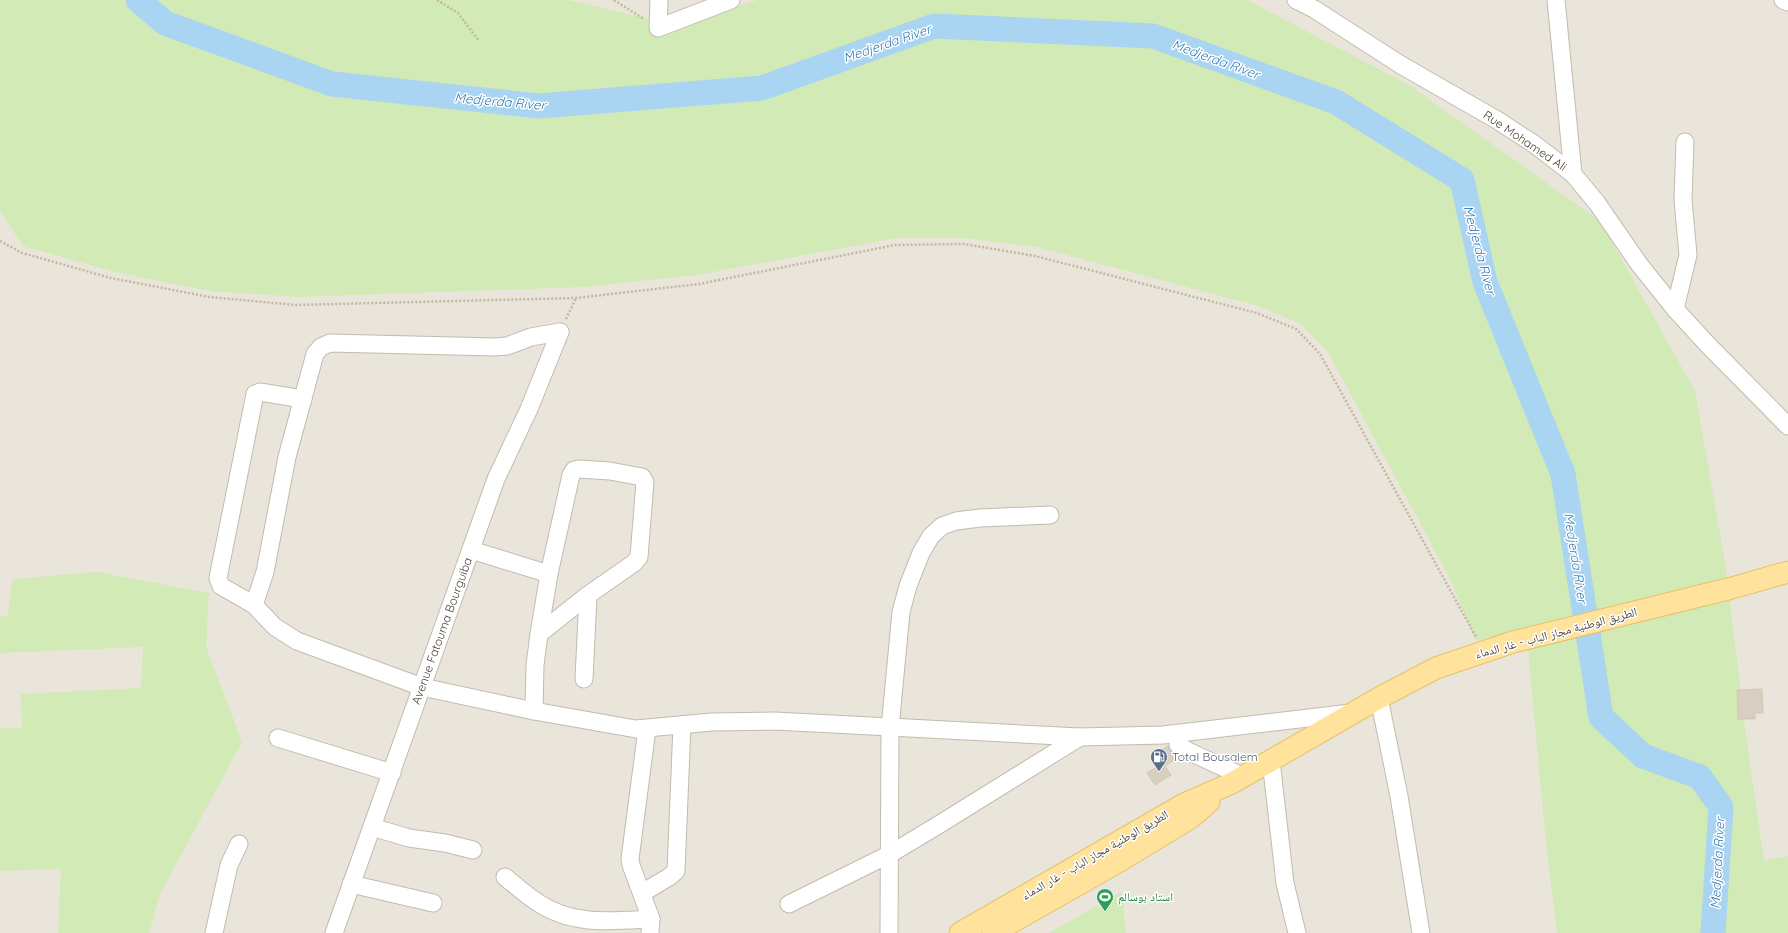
<svg xmlns="http://www.w3.org/2000/svg" width="1788" height="933" viewBox="0 0 1788 933" font-family="Quicksand,'Noto Naskh Arabic',sans-serif">
<rect width="100%" height="100%" fill="#f6f3ec"/>
<!-- residential -->
<polygon fill="#eae5da" points="48,0 1788,0 1788,933 0,933 0,121"/>
<!-- green -->
<g fill="#d2eab5">
<polygon points="0,0 568,0 677,25 758,0 1247,0 1409,85 1600,221 1695,391 1726,568 1745,729 1764,861 1788,856 1788,933 1557,933 1546,842 1526,630 1476,641 1449,577 1328,352 1301,324 1258,306 1037,247 963,238 897,238 697,275 583,287 298,297 208,291 111,271 23,246 0,211"/>
<polygon points="97,572 209,593 206,647 242,742 160,894 149,933 58,933 61,869 0,871 0,728 22,728 21,694 141,688 143,647 0,653 0,616 7,617 13,579"/>
<polygon points="1122,892 1126,933 1049,933"/>
</g>
<g fill="none" stroke-linecap="round" stroke-linejoin="round">
<!-- river -->
<polyline stroke="#a9d4f2" stroke-width="25" points="138,0 165,23 332,84 539,106 762,88 934,26 1153,36 1336,102 1462,180 1485,282 1563,474 1601,717 1643,756 1700,777 1721,807 1713,933"/>
</g>
<!-- building -->
<g fill="#d8cfc1" stroke="#d3c7b4">
<polygon points="1762,689 1763,713 1755,713 1755,719 1738,719 1737,690"/>
<polygon points="1168,746 1170,750 1177,758 1165,766 1171,775 1155,785 1147,773 1160,765 1154,755"/>
</g>
<g fill="none" stroke-linecap="round" stroke-linejoin="round">
<defs>
<g id="minor">
<polyline points="659,0 658,28 731,0"/>
<polyline points="1296,0 1314,9 1401,65 1497,120 1534,144 1573,174 1597,203 1639,264 1675,309 1707,344 1788,426"/>
<polyline points="1556,0 1573,174"/>
<polyline points="1783,0 1788,2"/>
<polyline points="1675,309 1688,255 1683,200 1685,142"/>
<polyline points="303,399 260,392 255,394 218,578 221,586 254,605 275,627 297,641 422,687 534,711 636,729 712,722 775,721 1080,737 1163,735 1351,713"/>
<polyline points="471,550 549,574"/>
<polyline points="254,605 265,572 287,457 315,354 321,347 330,343 495,347 507,346 531,337 560,332"/>
<polyline points="584,679 588,595"/>
<polyline points="1379,698 1399,796 1421,933"/>
<polyline points="534,711 535,665 539,634 549,574 571,475 574,470 579,469 610,471 642,477 645,482 639,557 634,563 588,595 539,634"/>
<polyline points="647,729 630,859 631,865 651,919 650,933"/>
<polyline points="278,738 392,773"/>
<polyline points="1178,745 1190,752 1244,777"/>
<polyline points="1271,761 1285,883 1297,933"/>
<polyline points="372,827 409,838 445,843 473,850"/>
<path d="M 505,877 C 515,885 526,895 537,902 C 572,926 611,921 651,919"/>
<polyline points="351,884 433,903"/>
<polyline points="642,893 669,877 676,871 682,725"/>
<polyline points="789,904 890,854 935,827 1080,737"/>
<polyline points="214,933 229,865 239,844"/>
<polyline points="334,933 496,479 529,409 560,332"/>
<polyline points="889,933 890,728 901,612 908,586 921,553 931,536 942,526 956,521 980,518 1050,515"/>
</g>
<g id="major">
<polyline points="960,933 1184,804 1232,783 1379,698 1436,668 1513,642 1732,588 1788,572"/>
<polyline points="993,933 1123,859 1192,817 1209,802"/>
</g>
</defs>
<!-- minor casing -->
<use href="#minor" stroke="#c2bbae" stroke-width="19"/>
<!-- major casing -->
<use href="#major" stroke="#e6c16a" stroke-width="23"/>
<!-- path -->
<g stroke="#c4b79f" stroke-width="2.5" stroke-dasharray="2 2" stroke-linecap="butt">
<polyline points="437,0 458,13 479,41"/>
<polyline points="614,0 644,19"/>
<polyline points="0,241 22,253 111,278 209,297 296,305 576,298 699,284 895,245 964,244 1035,256 1257,313 1296,329 1320,354 1476,637"/>
<polyline points="566,319 576,298"/>
</g>
<!-- minor -->
<use href="#minor" stroke="#fff" stroke-width="17"/>
<!-- major -->
<use href="#major" stroke="#ffe39c" stroke-width="21"/>
</g>
<!-- icons -->
<defs>
<symbol id="fuel-pin" viewBox="-11 -11 22 30"><path d="M0 17L-7.5 6A9.5 9.5 0 1 1 7.5 6Z" fill="#5c6f8a" stroke="#fff"/><path d="M-5.5-6h7V0h2V4h1.3V-2.5L3-4.5l.8-.8L6-3V5H2.5V1h-1V6h-7ZM-4.2-4.7v3.2H.2V-4.7Z" fill="#fff"/></symbol>
<symbol id="stadium-pin" viewBox="-11 -11 22 30"><path d="M0 17L-7.5 6A9.5 9.5 0 1 1 7.5 6Z" fill="#2e9e5b" stroke="#fff"/><path d="M0-5a6.5 5 0 1 0 0 10a6.5 5 0 1 0 0-10ZM-3.5-1.8h7v3.6h-7Z" fill="#fff"/></symbol>
</defs>
<g fill-rule="evenodd">
<use href="#fuel-pin" x="1149" y="747" width="20" height="27"/>
<use href="#stadium-pin" x="1095" y="887" width="20" height="27"/>
</g>
<g text-anchor="middle" stroke-width="3" stroke-linejoin="round" paint-order="stroke">
<!-- street labels -->
<g font-size="12" fill="#4b4439" stroke="#fff">
<text transform="translate(1525 141) rotate(34)" y="4">Rue Mohamed Ali</text>
<text transform="translate(442 631) rotate(-70)" y="4">Avenue Fatouma Bourguiba</text>
<text transform="translate(1556 633) rotate(-15)" y="4">الطريق الوطنية مجاز الباب - غار الدماء</text>
<text transform="translate(1095 855) rotate(-30)" y="4">الطريق الوطنية مجاز الباب - غار الدماء</text>
</g>
<!-- service labels -->
<g font-size="12" fill="#4e5e75" stroke="#fff" text-anchor="start">
<text x="1172" y="761">Total Bousalem</text>
</g>
<!-- leisure labels -->
<g font-size="12" fill="#27864d" stroke="#fff" text-anchor="start">
<text x="1118" y="901">استاد بوسالم</text>
</g>
<!-- water labels -->
<g font-size="13" font-style="italic" fill="#2e7ab2" stroke="#fff">
<text transform="translate(887 43) rotate(-19)" y="5">Medjerda River</text>
<text transform="translate(1216 59) rotate(20)" y="5">Medjerda River</text>
<text transform="translate(500 101) rotate(5)" y="5">Medjerda River</text>
<text transform="translate(1480 250) rotate(75)" y="5">Medjerda River</text>
<text transform="translate(1576 558) rotate(81)" y="5">Medjerda River</text>
<text transform="translate(1717 863) rotate(-87)" y="5">Medjerda River</text>
</g>
</g>
</svg>
